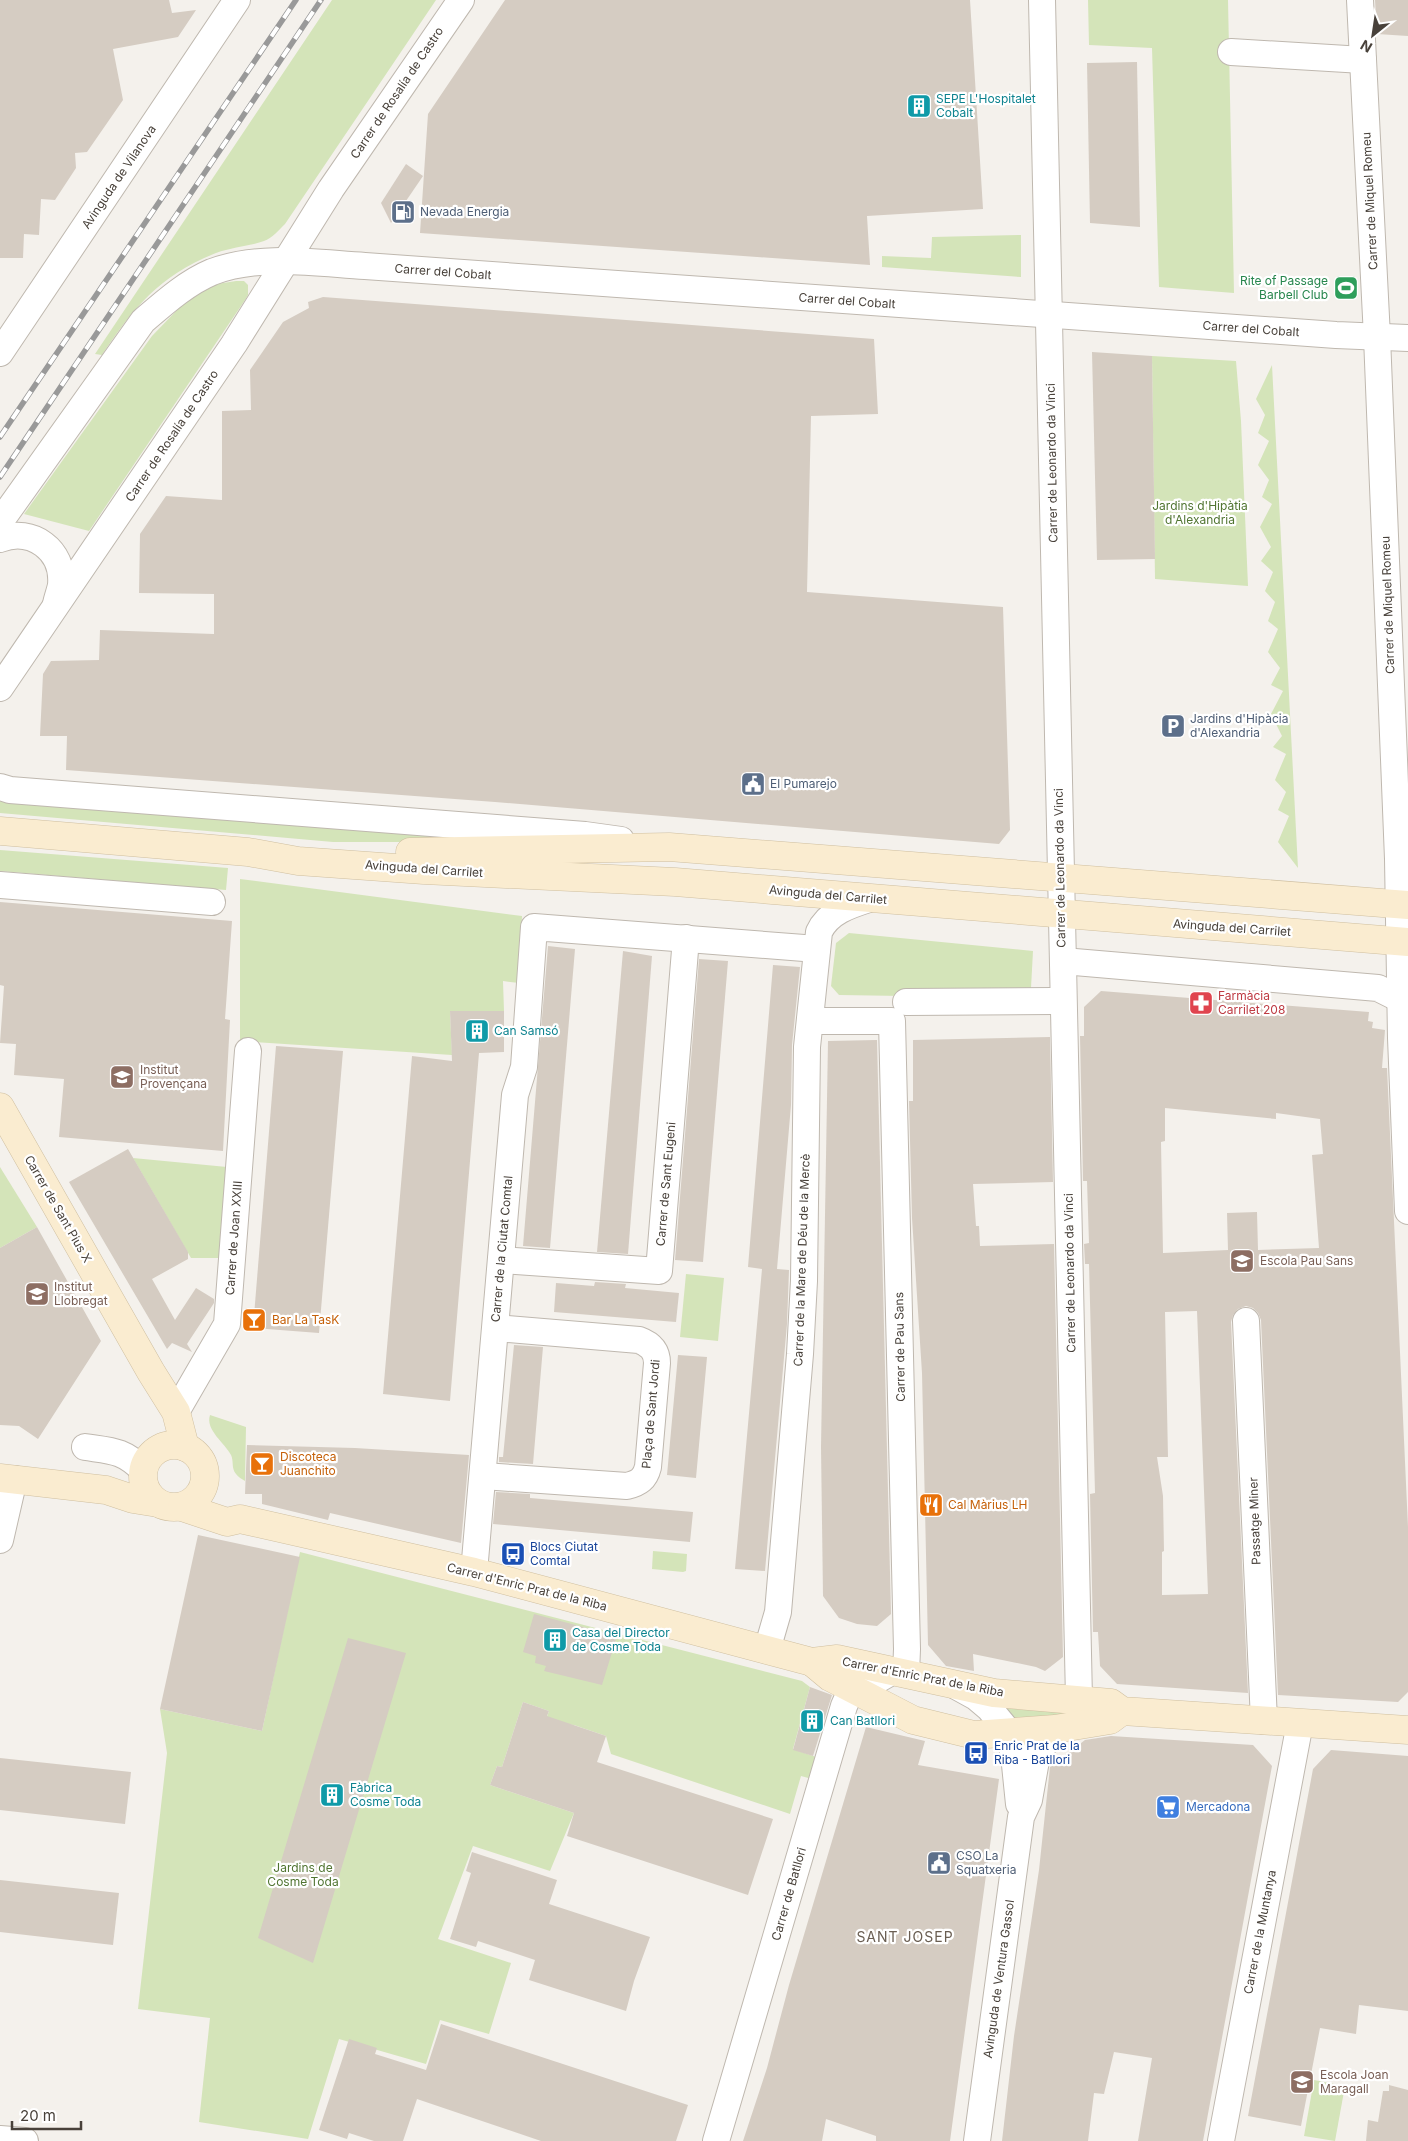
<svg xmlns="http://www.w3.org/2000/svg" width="1408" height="2141" viewBox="0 0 1408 2141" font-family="Inter,sans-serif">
<rect width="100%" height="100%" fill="#f4f1ec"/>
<!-- green -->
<g fill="#d4e4b9">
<path d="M 332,0 L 436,0 L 285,224 C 279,230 272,238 264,241 C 251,246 232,247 216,253 C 160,275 134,307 102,355 L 95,354 Z"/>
<polygon points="1088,0 1228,0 1234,293 1159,287 1152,48 1089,45"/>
<polygon points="1021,235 1021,277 882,267 882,256 931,258 932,237"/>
<polygon points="236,281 244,281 248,285 248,295 245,300 89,531 24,514 152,336 181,306 197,294 217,284"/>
<polygon points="1152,356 1236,361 1241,421 1248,586 1155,579"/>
<polygon points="1272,365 1296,830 1298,868 1278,842 1289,816 1278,810 1286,792 1275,780 1286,754 1273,747 1282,736 1271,714 1283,691 1271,685 1280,668 1268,652 1278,629 1268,621 1275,602 1265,591 1273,572 1261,561 1271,547 1260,527 1272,504 1262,497 1269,480 1258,465 1269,441 1258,433 1265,415 1256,399"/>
<polygon points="0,800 479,839 425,842 333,842 0,813"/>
<polygon points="0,850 228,868 226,890 0,871"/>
<polygon points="240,879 522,916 519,983 503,981 504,1011 450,1011 452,1055 240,1041"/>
<polygon points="849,933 1033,951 1031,988 903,996 839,995 831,986 836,943"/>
<polygon points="133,1158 227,1167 220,1258 191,1258"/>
<polygon points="0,1167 37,1227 0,1248"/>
<polygon points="686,1274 724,1278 718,1341 680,1337"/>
<path d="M 210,1415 L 246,1427 L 245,1481 C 242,1479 238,1477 236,1474 C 231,1468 234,1461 231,1455 C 225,1443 205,1430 210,1415 Z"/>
<polygon points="653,1551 687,1554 686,1571 683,1572 652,1569"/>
<polygon points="300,1552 802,1681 810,1687 793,1749 819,1758 812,1779 801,1776 790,1814 611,1754 606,1736 574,1725 545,1722 549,1711 523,1702 502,1767 497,1766 490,1785 574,1813 550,1871 473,1846 438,1939 511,1963 489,2034 440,2020 426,2064 339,2039 308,2139 199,2122 210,2018 138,2009 167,1753 160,1709 262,1731"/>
<polygon points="998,1702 1078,1713 1014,1721"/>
<polygon points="1314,2080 1345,2086 1335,2141 1304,2136"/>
</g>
<!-- building -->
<g fill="#d5ccc2" fill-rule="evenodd">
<polygon points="0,0 169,0 172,13 196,10 178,37 113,49 123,100 87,152 75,153 76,168 55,200 41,199 39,235 24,234 23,258 0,258"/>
<polygon points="505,0 970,0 983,209 867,216 870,265 420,233 428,114"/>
<polygon points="1375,0 1408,0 1408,36 1377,34"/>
<polygon points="1137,62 1140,227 1090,223 1087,63"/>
<polygon points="406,164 423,176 391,223 381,203"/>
<polygon points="323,297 874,339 878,414 811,416 807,592 1003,607 1010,830 999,844 495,802 66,770 67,736 40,736 43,674 51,661 99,660 100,630 214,634 214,594 139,593 140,534 166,496 222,500 222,411 251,410 250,370 283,322 309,308 308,302"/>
<polygon points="1092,352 1152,356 1155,559 1097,560"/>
<polygon points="0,902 232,921 225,1019 230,1020 223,1151 59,1137 64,1079 14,1075 16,1044 0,1043 4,986 0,985"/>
<polygon points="548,946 575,949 550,1248 523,1246"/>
<polygon points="623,951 652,956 628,1254 597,1252"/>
<polygon points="699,959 728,961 703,1262 675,1260"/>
<polygon points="773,965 800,967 792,1045 791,1105 777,1269 789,1270 787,1324 765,1571 735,1569 762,1269 748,1267"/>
<path d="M 1101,991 L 1369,1012 L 1368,1021 L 1373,1022 L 1372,1028 L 1385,1030 L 1382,1068 L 1387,1068 L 1408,1527 L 1408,1692 L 1398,1702 L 1278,1695 L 1261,1320 L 1258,1313 L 1253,1308 L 1246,1306 L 1238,1309 L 1233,1315 L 1231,1322 L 1248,1693 L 1117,1684 L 1100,1666 L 1098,1632 L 1093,1632 L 1090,1494 L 1095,1493 L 1089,1264 L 1085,1264 L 1084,1244 L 1089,1243 L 1087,1181 L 1083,1181 L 1080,1036 L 1084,1036 L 1084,1007 ZM 1165,1108 L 1276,1119 L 1276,1113 L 1320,1119 L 1323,1154 L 1312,1155 L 1319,1248 L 1258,1250 L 1257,1212 L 1227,1213 L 1228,1250 L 1163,1253 L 1161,1142 L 1165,1141 ZM 1197,1311 L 1208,1594 L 1162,1595 L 1162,1552 L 1164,1551 L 1163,1496 L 1157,1457 L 1168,1457 L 1165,1312 Z"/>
<polygon points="450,1011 504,1011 504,1052 479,1053 450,1401 383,1394 412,1056 452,1061"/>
<polygon points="1050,1037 1053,1182 973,1184 976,1226 979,1226 980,1246 1054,1244 1063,1657 1045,1671 1036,1667 973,1654 974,1671 946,1666 928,1645 922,1373 912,1218 909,1101 913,1101 913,1040"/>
<polygon points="877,1040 891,1614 877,1626 857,1624 839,1618 823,1596 821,1447 828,1041"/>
<polygon points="276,1046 343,1051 319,1333 253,1328"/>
<polygon points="128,1149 188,1252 188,1259 152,1279 175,1320 196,1288 214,1299 214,1303 187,1344 192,1352 172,1343 167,1349 69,1182"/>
<polygon points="37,1227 101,1341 38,1439 19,1426 0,1425 0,1248"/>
<polygon points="595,1282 626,1284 625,1288 679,1293 676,1322 554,1312 556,1283 594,1286"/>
<polygon points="514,1345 543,1347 533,1464 499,1462 499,1457 503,1457"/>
<polygon points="678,1355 707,1357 696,1478 667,1475"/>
<polygon points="247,1445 355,1448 469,1455 461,1543 330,1513 328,1520 262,1504 262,1494 245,1494"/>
<polygon points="496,1492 530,1494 530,1498 693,1512 690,1542 493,1524"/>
<polygon points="198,1535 300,1557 262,1731 160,1709"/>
<polygon points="534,1614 617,1636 602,1685 544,1671 546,1666 535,1663 536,1656 523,1652"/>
<polygon points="348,1638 406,1653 313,1963 258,1938"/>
<polygon points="810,1687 832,1695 813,1756 793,1750"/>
<polygon points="523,1702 549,1711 547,1716 606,1736 597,1762 773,1819 748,1895 567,1836 574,1813 490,1785 497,1766 502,1767"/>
<polygon points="866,1727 925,1741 918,1765 999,1779 950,2141 876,2141 876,2136 826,2119 822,2141 743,2141 767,2068 789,1985"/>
<polygon points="1111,1736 1253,1745 1272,1766 1203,2141 1138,2141 1152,2058 1114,2052 1104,2094 1094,2093 1088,2141 1002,2141 1014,2036 1039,1870 1050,1767 1085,1740"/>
<polygon points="1331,1750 1408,1756 1408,2011 1359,2005 1356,2034 1320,2028 1301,2126 1248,2116 1313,1769"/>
<polygon points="0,1758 131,1772 125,1824 0,1810"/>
<polygon points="472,1852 557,1880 549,1904 650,1937 634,1981 626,2011 529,1980 535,1960 478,1941 476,1947 450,1939 471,1873 466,1871"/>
<polygon points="0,1880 119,1893 113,1945 0,1932"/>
<polygon points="441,2024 688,2105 676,2141 541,2141 417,2099 403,2141 374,2141 349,2133 347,2139 319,2130 349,2039 377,2048 375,2054 426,2070"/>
<polygon points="1389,2085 1408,2090 1408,2141 1366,2141 1368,2120 1378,2122 1383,2091 1389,2091"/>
</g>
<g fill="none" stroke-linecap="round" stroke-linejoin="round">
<defs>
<g id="street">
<polyline points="1042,0 1079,1699 1098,1712"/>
<polyline points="1360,0 1377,337 1398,859 1401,1038 1408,1211"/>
<polyline points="1231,52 1363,60"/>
<polyline points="0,353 237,0"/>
<path d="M 0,522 L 143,321 C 164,303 186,283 212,272 C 260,254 315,263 365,266 L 1336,335 L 1408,338"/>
<path d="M 0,539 C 32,527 64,550 61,585 C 60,591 57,598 56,604"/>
<polyline points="0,688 234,344 331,189 461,0"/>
<polyline points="0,787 10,790 585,835 621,840"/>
<polyline points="0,885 212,902"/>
<polyline points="1063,961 1378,988 1400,999 1408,997"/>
<polyline points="906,1002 1053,1001"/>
<polyline points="810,1021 892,1021 907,1649 906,1674"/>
<polyline points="501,1260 659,1271 686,938"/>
<polyline points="1246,1321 1264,1721"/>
<polyline points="176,1412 227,1324 248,1051"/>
<path d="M 85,1447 C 112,1451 123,1450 143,1470"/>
<path d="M 483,1476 L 627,1486 C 639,1483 645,1479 648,1467 L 657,1363 C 657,1351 650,1344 639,1340 L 496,1328"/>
<polyline points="0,1540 14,1479"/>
<polyline points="474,1572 515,1095 524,1067 534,927 817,949"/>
<path d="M 767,1650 L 778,1612 L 800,1354 L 804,1281 L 807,1047 L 819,932 C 828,912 850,905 869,899"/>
<polyline points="956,1686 976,1697 989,1708 1008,1731 1014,1755 1019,1804"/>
<polyline points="0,2139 25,2141"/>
<polyline points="716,2141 844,1706 848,1697 893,1671"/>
<polyline points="977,2141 1021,1817 1029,1800 1037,1755 1055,1729"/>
<polyline points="1221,2141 1300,1723"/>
</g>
<g id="secondary">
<polyline points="0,831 248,852 298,861 424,870 675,882 1408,942"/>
<polyline points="410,852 669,847 1408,905"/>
<polyline points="0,1107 151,1372 176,1412 185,1447"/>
<circle cx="174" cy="1476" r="31"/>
<polyline points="0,1478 106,1490 133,1499 158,1503"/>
<polyline points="182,1507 227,1522 240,1519 474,1572 812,1662 837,1659 994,1693 1111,1703 1122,1711 1408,1730"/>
<polyline points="812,1662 830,1677 913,1720 974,1735 1055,1729 1110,1720 1122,1711"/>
</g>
</defs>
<!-- street casing -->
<use href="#street" stroke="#bfb8af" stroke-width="28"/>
<!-- secondary casing -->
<use href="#secondary" stroke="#cfbfa0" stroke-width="29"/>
<!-- street -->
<use href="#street" stroke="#fff" stroke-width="26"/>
<!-- secondary -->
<use href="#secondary" stroke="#faecd0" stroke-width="28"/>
<defs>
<g id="rail">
<polyline points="0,437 296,0"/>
<polyline points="0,477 321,0"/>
</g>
</defs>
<!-- rail casing -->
<use href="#rail" stroke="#999" stroke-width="5.5"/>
<!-- rail -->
<use href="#rail" stroke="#fff" stroke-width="4" stroke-dasharray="11" stroke-linecap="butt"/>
</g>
<!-- icons -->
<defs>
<symbol id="building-square" viewBox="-11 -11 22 22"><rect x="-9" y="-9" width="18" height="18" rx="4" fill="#0f9aa8" stroke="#fff"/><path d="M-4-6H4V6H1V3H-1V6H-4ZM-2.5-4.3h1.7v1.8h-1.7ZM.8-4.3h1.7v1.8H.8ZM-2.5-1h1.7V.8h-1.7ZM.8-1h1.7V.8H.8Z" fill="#fff"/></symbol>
<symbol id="fuel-square" viewBox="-11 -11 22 22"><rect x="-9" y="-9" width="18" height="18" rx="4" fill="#5c6f8a" stroke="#fff"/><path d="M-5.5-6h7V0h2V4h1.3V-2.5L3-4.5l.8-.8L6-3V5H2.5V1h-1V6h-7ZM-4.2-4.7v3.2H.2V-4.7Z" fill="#fff"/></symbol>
<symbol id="stadium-square" viewBox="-11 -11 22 22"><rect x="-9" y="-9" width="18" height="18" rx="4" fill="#2e9e5b" stroke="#fff"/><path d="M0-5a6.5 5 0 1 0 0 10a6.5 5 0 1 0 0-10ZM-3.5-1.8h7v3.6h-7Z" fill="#fff"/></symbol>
<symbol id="parking-square" viewBox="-11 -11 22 22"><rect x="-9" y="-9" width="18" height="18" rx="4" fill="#5c6f8a" stroke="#fff"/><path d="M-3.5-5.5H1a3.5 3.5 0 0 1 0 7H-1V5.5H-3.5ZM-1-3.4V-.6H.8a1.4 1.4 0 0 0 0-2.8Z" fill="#fff"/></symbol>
<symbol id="civic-square" viewBox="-11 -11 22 22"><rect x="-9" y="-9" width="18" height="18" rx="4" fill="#5c6f8a" stroke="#fff"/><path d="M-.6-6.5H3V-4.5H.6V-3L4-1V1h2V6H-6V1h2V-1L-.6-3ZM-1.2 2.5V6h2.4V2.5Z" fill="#fff"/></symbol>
<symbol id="pharmacy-square" viewBox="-11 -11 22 22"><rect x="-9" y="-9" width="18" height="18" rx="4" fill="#e0444e" stroke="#fff"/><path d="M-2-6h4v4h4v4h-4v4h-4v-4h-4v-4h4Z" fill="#fff"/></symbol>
<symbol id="school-square" viewBox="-11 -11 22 22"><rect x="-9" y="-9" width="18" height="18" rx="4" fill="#8d6e63" stroke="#fff"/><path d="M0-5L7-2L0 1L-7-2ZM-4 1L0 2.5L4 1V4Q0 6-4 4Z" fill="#fff"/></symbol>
<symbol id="bar-square" viewBox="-11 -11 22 22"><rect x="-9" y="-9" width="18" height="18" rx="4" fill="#e8710a" stroke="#fff"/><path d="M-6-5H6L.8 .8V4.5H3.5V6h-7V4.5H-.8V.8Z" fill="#fff"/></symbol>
<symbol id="restaurant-square" viewBox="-11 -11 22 22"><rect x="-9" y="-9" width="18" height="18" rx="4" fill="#e8710a" stroke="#fff"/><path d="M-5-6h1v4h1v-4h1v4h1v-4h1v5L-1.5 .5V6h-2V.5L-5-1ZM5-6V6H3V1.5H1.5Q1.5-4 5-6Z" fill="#fff"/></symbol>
<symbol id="bus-square" viewBox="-11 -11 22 22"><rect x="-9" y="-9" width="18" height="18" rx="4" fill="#1a4fb4" stroke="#fff"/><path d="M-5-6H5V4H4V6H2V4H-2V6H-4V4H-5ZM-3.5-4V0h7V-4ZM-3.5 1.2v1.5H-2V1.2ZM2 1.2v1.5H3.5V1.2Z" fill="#fff"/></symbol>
<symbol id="supermarket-square" viewBox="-11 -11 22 22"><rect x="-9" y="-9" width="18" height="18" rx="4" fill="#3f7fe0" stroke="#fff"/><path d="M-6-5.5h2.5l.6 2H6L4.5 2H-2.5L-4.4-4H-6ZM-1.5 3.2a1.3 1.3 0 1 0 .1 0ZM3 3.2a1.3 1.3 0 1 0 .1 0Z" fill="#fff"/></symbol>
</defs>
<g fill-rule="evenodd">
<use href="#building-square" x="905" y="92" width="28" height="28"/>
<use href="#fuel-square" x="389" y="198" width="28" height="28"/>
<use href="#stadium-square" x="1332" y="274" width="28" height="28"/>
<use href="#parking-square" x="1159" y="712" width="28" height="28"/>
<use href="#civic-square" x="739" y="770" width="28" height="28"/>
<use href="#pharmacy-square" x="1187" y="989" width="28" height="28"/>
<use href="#building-square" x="463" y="1017" width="28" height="28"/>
<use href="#school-square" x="108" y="1063" width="28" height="28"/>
<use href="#school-square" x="1228" y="1247" width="28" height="28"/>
<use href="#school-square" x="23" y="1280" width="28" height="28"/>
<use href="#bar-square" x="240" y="1306" width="28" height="28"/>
<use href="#bar-square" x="248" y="1450" width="28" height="28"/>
<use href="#restaurant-square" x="917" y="1491" width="28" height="28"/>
<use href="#bus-square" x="499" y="1540" width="28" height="28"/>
<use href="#building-square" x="541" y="1626" width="28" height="28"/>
<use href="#building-square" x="798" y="1707" width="28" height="28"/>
<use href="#bus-square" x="962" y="1739" width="28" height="28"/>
<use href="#building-square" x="318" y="1781" width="28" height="28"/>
<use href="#supermarket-square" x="1154" y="1793" width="28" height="28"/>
<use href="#civic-square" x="925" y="1849" width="28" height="28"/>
<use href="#school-square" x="1288" y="2068" width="28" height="28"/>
</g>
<g text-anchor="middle" stroke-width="4.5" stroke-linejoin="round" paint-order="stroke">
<!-- street labels -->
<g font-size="12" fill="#48413a" stroke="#fff">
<text transform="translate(397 93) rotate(-56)" y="4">Carrer de Rosalía de Castro</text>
<text transform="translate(119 177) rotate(-56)" y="4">Avinguda de Vilanova</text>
<text transform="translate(1370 201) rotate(-93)" y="4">Carrer de Miquel Romeu</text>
<text transform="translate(443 272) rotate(4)" y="4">Carrer del Cobalt</text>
<text transform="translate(847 301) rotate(4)" y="4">Carrer del Cobalt</text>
<text transform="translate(1251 329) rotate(4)" y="4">Carrer del Cobalt</text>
<text transform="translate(172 436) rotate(-56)" y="4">Carrer de Rosalía de Castro</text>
<text transform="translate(1052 463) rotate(-91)" y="4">Carrer de Leonardo da Vinci</text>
<text transform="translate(1388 605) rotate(-92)" y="4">Carrer de Miquel Romeu</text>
<text transform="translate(1060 868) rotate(-91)" y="4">Carrer de Leonardo da Vinci</text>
<text transform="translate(424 869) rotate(4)" y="4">Avinguda del Carrilet</text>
<text transform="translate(828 895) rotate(5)" y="4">Avinguda del Carrilet</text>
<text transform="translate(1232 928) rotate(4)" y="4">Avinguda del Carrilet</text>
<text transform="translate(666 1184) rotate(-85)" y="4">Carrer de Sant Eugeni</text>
<text transform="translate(58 1209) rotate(60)" y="4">Carrer de Sant Pius X</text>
<text transform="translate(234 1238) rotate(-86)" y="4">Carrer de Joan XXIII</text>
<text transform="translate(502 1249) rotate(-85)" y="4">Carrer de la Ciutat Comtal</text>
<text transform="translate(802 1260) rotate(-88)" y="4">Carrer de la Mare de Déu de la Mercè</text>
<text transform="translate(1070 1273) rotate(-91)" y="4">Carrer de Leonardo da Vinci</text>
<text transform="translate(900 1347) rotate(-91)" y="4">Carrer de Pau Sans</text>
<text transform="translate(651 1414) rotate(-85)" y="4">Plaça de Sant Jordi</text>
<text transform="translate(1255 1521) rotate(-92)" y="4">Passatge Miner</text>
<text transform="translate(527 1587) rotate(14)" y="4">Carrer d'Enric Prat de la Riba</text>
<text transform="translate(923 1677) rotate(11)" y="4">Carrer d'Enric Prat de la Riba</text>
<text transform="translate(789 1894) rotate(-74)" y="4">Carrer de Batllori</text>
<text transform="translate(1260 1932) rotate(-79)" y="4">Carrer de la Muntanya</text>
<text transform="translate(999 1979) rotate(-82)" y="4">Avinguda de Ventura Gassol</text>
</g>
<!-- culture labels -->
<g font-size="12" fill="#0d838f" stroke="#fff" text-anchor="start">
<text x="936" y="103">SEPE L'Hospitalet<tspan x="936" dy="14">Cobalt</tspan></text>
<text x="494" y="1035">Can Samsó</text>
<text x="572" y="1637">Casa del Director<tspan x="572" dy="14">de Cosme Toda</tspan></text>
<text x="830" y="1725">Can Batllori</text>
<text x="350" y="1792">Fàbrica<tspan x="350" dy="14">Cosme Toda</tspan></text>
</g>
<!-- service labels -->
<g font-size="12" fill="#4e5e75" stroke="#fff" text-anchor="start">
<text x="420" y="216">Nevada Energia</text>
<text x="1190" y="723">Jardins d'Hipàcia<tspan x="1190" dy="14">d'Alexandria</tspan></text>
<text x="770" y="788">El Pumarejo</text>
<text x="956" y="1860">CSO La<tspan x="956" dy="14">Squatxeria</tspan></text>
</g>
<!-- leisure labels -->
<g font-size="12" fill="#27864d" stroke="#fff" text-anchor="end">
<text x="1328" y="285">Rite of Passage<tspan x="1328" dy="14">Barbell Club</tspan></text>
</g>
<!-- park labels -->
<g font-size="12" fill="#517532" stroke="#fff">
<text x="1200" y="510">Jardins d'Hipàtia<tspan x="1200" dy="14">d'Alexandria</tspan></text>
<text x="303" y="1872">Jardins de<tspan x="303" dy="14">Cosme Toda</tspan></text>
</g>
<!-- health labels -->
<g font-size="12" fill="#be3a42" stroke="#fff" text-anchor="start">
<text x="1218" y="1000">Farmàcia<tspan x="1218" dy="14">Carrilet 208</tspan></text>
</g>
<!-- education labels -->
<g font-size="12" fill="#785e54" stroke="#fff" text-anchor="start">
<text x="140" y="1074">Institut<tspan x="140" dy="14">Provençana</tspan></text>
<text x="1260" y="1265">Escola Pau Sans</text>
<text x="54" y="1291">Institut<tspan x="54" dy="14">Llobregat</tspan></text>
<text x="1320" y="2079">Escola Joan<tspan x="1320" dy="14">Maragall</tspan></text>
</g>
<!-- food labels -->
<g font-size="12" fill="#c56008" stroke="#fff" text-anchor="start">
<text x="272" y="1324">Bar La TasK</text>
<text x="280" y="1461">Discoteca<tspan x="280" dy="14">Juanchito</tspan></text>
<text x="948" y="1509">Cal Màrius LH</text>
</g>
<!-- transit labels -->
<g font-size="12" fill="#164399" stroke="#fff" text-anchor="start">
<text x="530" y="1551">Blocs Ciutat<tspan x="530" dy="14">Comtal</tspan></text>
<text x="994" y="1750">Enric Prat de la<tspan x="994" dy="14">Riba - Batllori</tspan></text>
</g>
<!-- shop labels -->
<g font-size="12" fill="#366cbe" stroke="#fff" text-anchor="start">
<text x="1186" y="1811">Mercadona</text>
</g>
<!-- neighbourhood labels -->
<g font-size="14" letter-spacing="1" fill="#6a5e52" stroke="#fff">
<text x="905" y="1942">SANT JOSEP</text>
</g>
</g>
<!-- north arrow -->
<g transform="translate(1373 35) rotate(210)" stroke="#ffffff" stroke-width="4" paint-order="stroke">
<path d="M0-4L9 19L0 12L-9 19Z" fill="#48413a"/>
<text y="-8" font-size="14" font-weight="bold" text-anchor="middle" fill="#48413a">N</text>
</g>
<!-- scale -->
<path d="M12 2121v8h69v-8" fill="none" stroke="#48413a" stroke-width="2.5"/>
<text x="20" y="2121" font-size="15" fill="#48413a" stroke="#ffffff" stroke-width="4" paint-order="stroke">20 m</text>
</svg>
